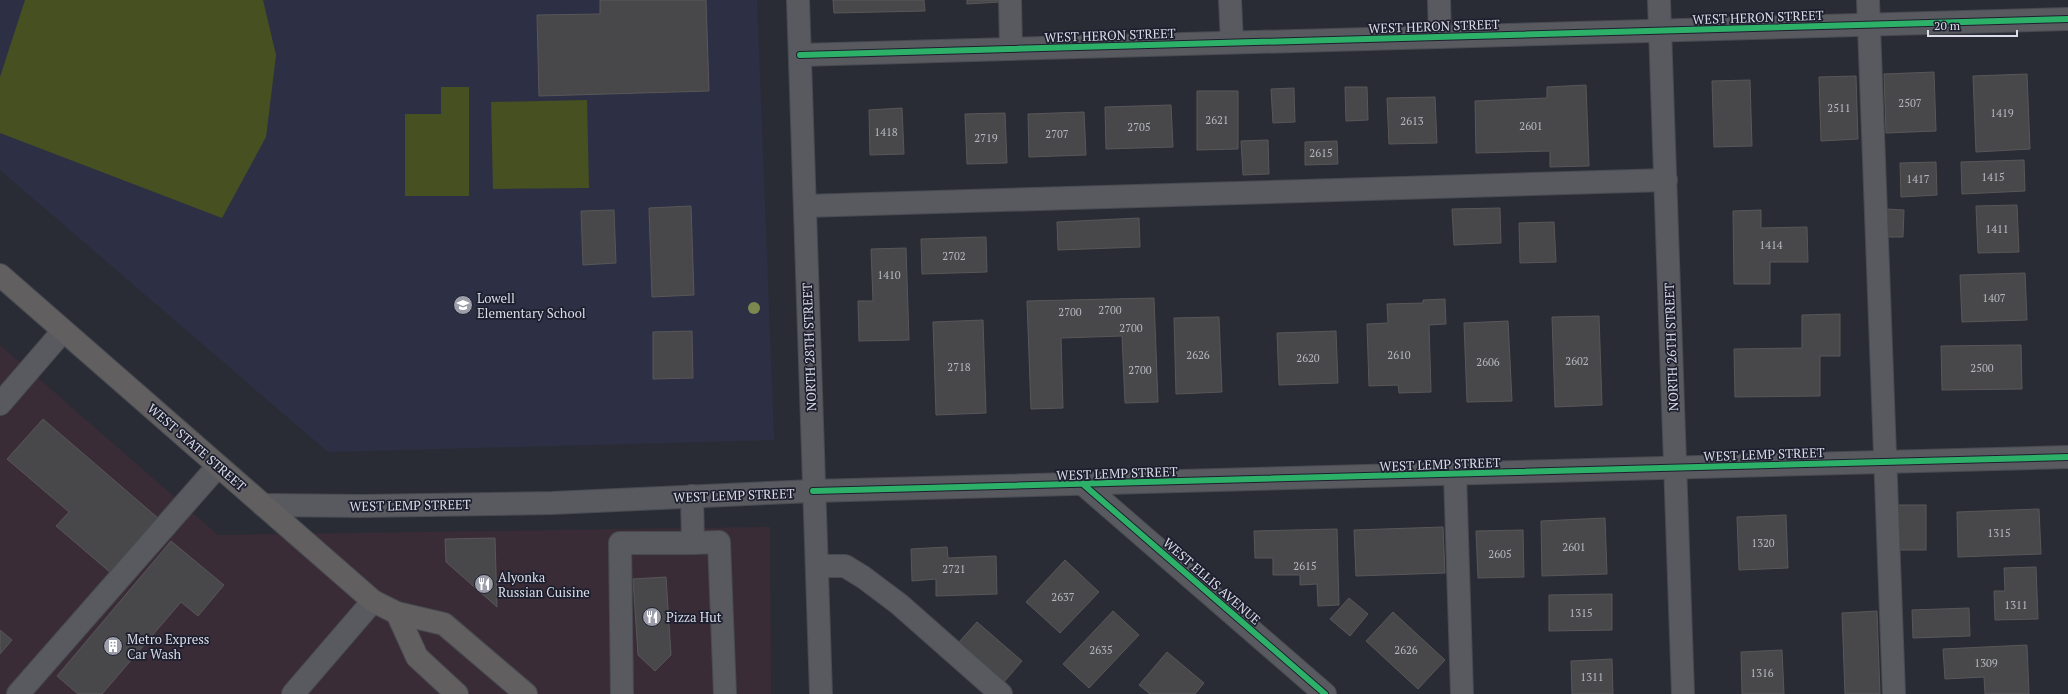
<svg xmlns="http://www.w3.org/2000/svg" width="2068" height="694" viewBox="0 0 2068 694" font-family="'PT Serif',serif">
<rect width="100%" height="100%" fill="#2a2c35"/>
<!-- commercial -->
<polygon fill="#3a2c36" points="0,345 218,535 770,527 771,694 0,694"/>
<!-- built -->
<polygon fill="#2d3044" points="0,0 757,0 774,440 328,452 0,170"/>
<!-- park -->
<g fill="#475021">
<polygon points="25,0 263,0 276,55 266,137 222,218 0,133 0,77"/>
<polygon points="441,87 469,87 469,196 405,196 405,114 441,114"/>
<polygon points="587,100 589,188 493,189 491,102"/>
</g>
<!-- building -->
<g fill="#48484a" stroke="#585658">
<polygon points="600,0 706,0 709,91 539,96 537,15 600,14"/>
<polygon points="833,0 924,0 925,11 834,13"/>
<polygon points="967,0 1000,0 1000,2 967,4"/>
<polygon points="1934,72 1936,131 1886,133 1884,74"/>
<polygon points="2027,74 2030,149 1976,152 1973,76"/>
<polygon points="1856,76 1858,139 1821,141 1819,77"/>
<polygon points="1750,80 1752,146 1714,147 1712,81"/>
<polygon points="1586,85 1589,166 1550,167 1550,151 1476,153 1475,101 1547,98 1547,87"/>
<polygon points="1345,87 1367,87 1368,120 1346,121"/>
<polygon points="1294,88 1295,122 1273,123 1271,89"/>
<polygon points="1197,91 1238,91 1238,149 1197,150"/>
<polygon points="1435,97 1437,143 1389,144 1387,98"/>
<polygon points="1171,105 1173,147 1106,149 1105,107"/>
<polygon points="902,108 904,154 870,155 869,110"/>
<polygon points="1084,112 1086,155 1029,157 1028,114"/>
<polygon points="1005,113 1007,163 967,164 965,114"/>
<polygon points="1268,140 1269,174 1243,175 1241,141"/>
<polygon points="1337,141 1338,164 1305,165 1305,142"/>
<polygon points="2024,160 2025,191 1962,194 1961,162"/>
<polygon points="1936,162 1937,195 1901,197 1900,163"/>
<polygon points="2017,205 2019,252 1978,253 1976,206"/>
<polygon points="691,206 694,295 652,297 649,208"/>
<polygon points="1500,208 1501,243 1454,245 1452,209"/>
<polygon points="1886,209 1904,210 1903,237 1885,237"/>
<polygon points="614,210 616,263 583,265 581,211"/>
<polygon points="1761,210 1761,228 1807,227 1808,262 1770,262 1770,284 1734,284 1733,211"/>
<polygon points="1139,218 1140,247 1058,250 1057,222"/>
<polygon points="1554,222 1556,262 1520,263 1519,223"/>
<polygon points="986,237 987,272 922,274 921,239"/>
<polygon points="906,248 909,340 859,341 858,301 873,301 871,249"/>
<polygon points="2025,273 2027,320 1962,322 1960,275"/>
<polygon points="1154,298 1158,402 1125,403 1122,336 1061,338 1063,408 1031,409 1027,301"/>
<polygon points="1445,299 1446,324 1429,325 1431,392 1399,393 1398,385 1369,386 1367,324 1388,323 1387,304 1423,303 1423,300"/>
<polygon points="1840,314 1840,356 1820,356 1820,396 1735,397 1734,349 1802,348 1802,315"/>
<polygon points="1599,316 1602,405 1555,407 1552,317"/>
<polygon points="1219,317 1222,392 1176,394 1174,318"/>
<polygon points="983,320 986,413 936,415 933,322"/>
<polygon points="1508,321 1512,401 1467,402 1464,323"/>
<polygon points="692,331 693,378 653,379 653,332"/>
<polygon points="1336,331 1338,383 1279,385 1277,333"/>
<polygon points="2021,345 2022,389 1942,390 1941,346"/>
<polygon points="43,419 158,518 111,573 56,526 69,512 7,459"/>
<rect x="1892" y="505" width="34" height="45"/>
<polygon points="2039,509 2041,554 1958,557 1957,512"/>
<polygon points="1786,515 1788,568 1739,570 1737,517"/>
<polygon points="1605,518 1607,574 1542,576 1541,521"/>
<polygon points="1443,527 1445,573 1356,576 1354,530"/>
<polygon points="1337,529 1339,605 1318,606 1317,584 1300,585 1300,575 1273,575 1273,558 1255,558 1254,531"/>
<polygon points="1523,530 1524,577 1478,578 1476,531"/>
<polygon points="495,538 497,607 446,562 445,539"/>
<polygon points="171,541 224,585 198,616 181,602 102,694 78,694 57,676"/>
<polygon points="947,547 948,558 996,556 997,594 936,596 936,579 912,581 911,549"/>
<polygon points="1065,560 1099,592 1060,633 1026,602"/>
<polygon points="2036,567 2038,619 1995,620 1994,591 2005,591 2004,568"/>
<polygon points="666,577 671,655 655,671 638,655 633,579"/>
<polygon points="1612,594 1612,630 1549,631 1549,595"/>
<polygon points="1349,598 1368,614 1350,636 1330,619"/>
<polygon points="1969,608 1970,636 1913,638 1912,610"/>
<polygon points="1113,611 1139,635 1089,688 1063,664"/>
<polygon points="1877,611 1880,694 1845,694 1842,613"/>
<polygon points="1393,612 1445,660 1418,689 1366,641"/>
<polygon points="977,622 1022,661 1004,682 959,642"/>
<polygon points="0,630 12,640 0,654"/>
<polygon points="2027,645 2029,694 1985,694 1984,677 1945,679 1943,649"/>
<polygon points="1782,650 1784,694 1742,694 1741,652"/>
<polygon points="1167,652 1204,683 1195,694 1150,694 1139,685"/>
<polygon points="1612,659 1613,694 1572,694 1571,661"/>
</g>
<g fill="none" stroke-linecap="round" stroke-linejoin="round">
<defs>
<g id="minor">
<polyline points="798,0 821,694"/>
<polyline points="1010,0 1011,49"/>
<polyline points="1230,0 1232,42"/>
<polyline points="1439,0 1440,37"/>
<polyline points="1659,0 1683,694"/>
<polyline points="1868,0 1894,694"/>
<polyline points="800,55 2068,19"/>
<polyline points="805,206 1666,180"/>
<polyline points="0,404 63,331"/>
<polyline points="1455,474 1462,694"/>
<polyline points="1084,485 1325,694"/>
<polyline points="263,505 362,506 552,503 813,491 2068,457"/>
<polyline points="693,543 719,542 725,694"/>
<polyline points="817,566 845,566 863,577 899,604 1001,694"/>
<polyline points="18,694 218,466"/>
<polyline points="293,694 373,601"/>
<polyline points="622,694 620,543 693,543 692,496"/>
</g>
<g id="major">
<polyline points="0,275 373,601 397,613 444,624 526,694"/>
<polyline points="397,613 417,657 457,694"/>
</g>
</defs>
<!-- minor casing -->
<use href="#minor" stroke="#474a50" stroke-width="24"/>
<!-- major casing -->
<use href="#major" stroke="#474a50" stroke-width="24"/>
<!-- minor -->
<use href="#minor" stroke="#585a60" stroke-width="22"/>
<!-- major -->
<use href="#major" stroke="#615f60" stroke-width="22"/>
<defs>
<g id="cycleway">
<polyline points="800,55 2068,19"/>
<polyline points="1084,485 1325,694"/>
<polyline points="813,491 2068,457"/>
</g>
</defs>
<!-- cycleway casing -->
<use href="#cycleway" stroke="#1d1f2f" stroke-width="8"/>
<!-- cycleway -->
<use href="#cycleway" stroke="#2db169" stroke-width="6"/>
</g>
<!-- trees -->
<circle fill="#7b8950" cx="754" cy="308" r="6"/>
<!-- icons -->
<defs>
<symbol id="school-disc" viewBox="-11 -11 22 22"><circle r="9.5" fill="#9c9fa9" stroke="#1d1f2f"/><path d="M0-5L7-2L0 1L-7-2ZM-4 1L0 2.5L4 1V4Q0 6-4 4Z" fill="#fff"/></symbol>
<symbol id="restaurant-disc" viewBox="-11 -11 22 22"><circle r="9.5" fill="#9c9fa9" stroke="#1d1f2f"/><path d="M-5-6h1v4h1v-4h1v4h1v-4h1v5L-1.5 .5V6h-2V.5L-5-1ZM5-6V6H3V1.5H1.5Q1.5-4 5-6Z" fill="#fff"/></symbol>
<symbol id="building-disc" viewBox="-11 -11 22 22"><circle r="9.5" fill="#9c9fa9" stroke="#1d1f2f"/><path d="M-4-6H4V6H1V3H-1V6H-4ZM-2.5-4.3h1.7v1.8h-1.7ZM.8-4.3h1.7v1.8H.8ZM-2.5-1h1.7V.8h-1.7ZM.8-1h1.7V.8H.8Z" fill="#fff"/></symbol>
</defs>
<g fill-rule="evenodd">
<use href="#school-disc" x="452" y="294" width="22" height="22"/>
<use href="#restaurant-disc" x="473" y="573" width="22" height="22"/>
<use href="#restaurant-disc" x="641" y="606" width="22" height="22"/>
<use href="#building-disc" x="102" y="635" width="22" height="22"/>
</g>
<g text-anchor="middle" stroke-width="3.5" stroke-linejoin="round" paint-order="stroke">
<!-- number labels -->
<g font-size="11" fill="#b6b8c0">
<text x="1910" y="107">2507</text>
<text x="1839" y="112">2511</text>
<text x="2002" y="117">1419</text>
<text x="1217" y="124">2621</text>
<text x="1412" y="125">2613</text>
<text x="1531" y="130">2601</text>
<text x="1139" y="131">2705</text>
<text x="886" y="136">1418</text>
<text x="1057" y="138">2707</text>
<text x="986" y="142">2719</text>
<text x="1321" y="157">2615</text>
<text x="1993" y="181">1415</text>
<text x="1918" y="183">1417</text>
<text x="1997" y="233">1411</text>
<text x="1771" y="249">1414</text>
<text x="954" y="260">2702</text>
<text x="889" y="279">1410</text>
<text x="1994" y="302">1407</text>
<text x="1110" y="314">2700</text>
<text x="1070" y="316">2700</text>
<text x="1131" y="332">2700</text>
<text x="1198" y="359">2626</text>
<text x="1399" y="359">2610</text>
<text x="1308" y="362">2620</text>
<text x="1577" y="365">2602</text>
<text x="1488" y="366">2606</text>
<text x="959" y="371">2718</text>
<text x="1982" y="372">2500</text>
<text x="1140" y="374">2700</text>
<text x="1999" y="537">1315</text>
<text x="1763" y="547">1320</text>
<text x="1574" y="551">2601</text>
<text x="1500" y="558">2605</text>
<text x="1305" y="570">2615</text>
<text x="954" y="573">2721</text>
<text x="1063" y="601">2637</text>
<text x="2016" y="609">1311</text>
<text x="1581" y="617">1315</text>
<text x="1101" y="654">2635</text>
<text x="1406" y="654">2626</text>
<text x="1986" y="667">1309</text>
<text x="1762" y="677">1316</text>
<text x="1592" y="681">1311</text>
</g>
<!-- street labels -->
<g font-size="13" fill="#dadde7" stroke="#1d1f2f">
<text transform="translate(1758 17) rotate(-2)" y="5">WEST HERON STREET</text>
<text transform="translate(1434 26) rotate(-2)" y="5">WEST HERON STREET</text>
<text transform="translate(1110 35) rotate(-2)" y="5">WEST HERON STREET</text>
<text transform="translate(809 347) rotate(-92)" y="5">NORTH 28TH STREET</text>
<text transform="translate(1671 347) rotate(-92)" y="5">NORTH 26TH STREET</text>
<text transform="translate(197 447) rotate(41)" y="5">WEST STATE STREET</text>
<text transform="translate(1764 454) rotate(-2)" y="5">WEST LEMP STREET</text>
<text transform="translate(1440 464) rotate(-2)" y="5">WEST LEMP STREET</text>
<text transform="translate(1117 473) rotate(-2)" y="5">WEST LEMP STREET</text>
<text transform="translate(734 495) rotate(-2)" y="5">WEST LEMP STREET</text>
<text transform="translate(410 505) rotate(-1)" y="5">WEST LEMP STREET</text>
<text transform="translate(1212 581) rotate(41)" y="5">WEST ELLIS AVENUE</text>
</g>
<!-- poi labels -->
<g font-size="13" fill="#dadde7" stroke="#1d1f2f" text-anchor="start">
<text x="477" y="303">Lowell<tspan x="477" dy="15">Elementary School</tspan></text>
<text x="498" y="582">Alyonka<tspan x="498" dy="15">Russian Cuisine</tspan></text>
<text x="666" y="622">Pizza Hut</text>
<text x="127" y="644">Metro Express<tspan x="127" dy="15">Car Wash</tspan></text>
</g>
</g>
<!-- scale -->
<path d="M1928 30v6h89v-6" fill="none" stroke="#dadde7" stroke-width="2"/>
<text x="1934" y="30" font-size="12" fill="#dadde7" stroke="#1d1f2f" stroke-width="3" paint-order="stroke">20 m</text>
</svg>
